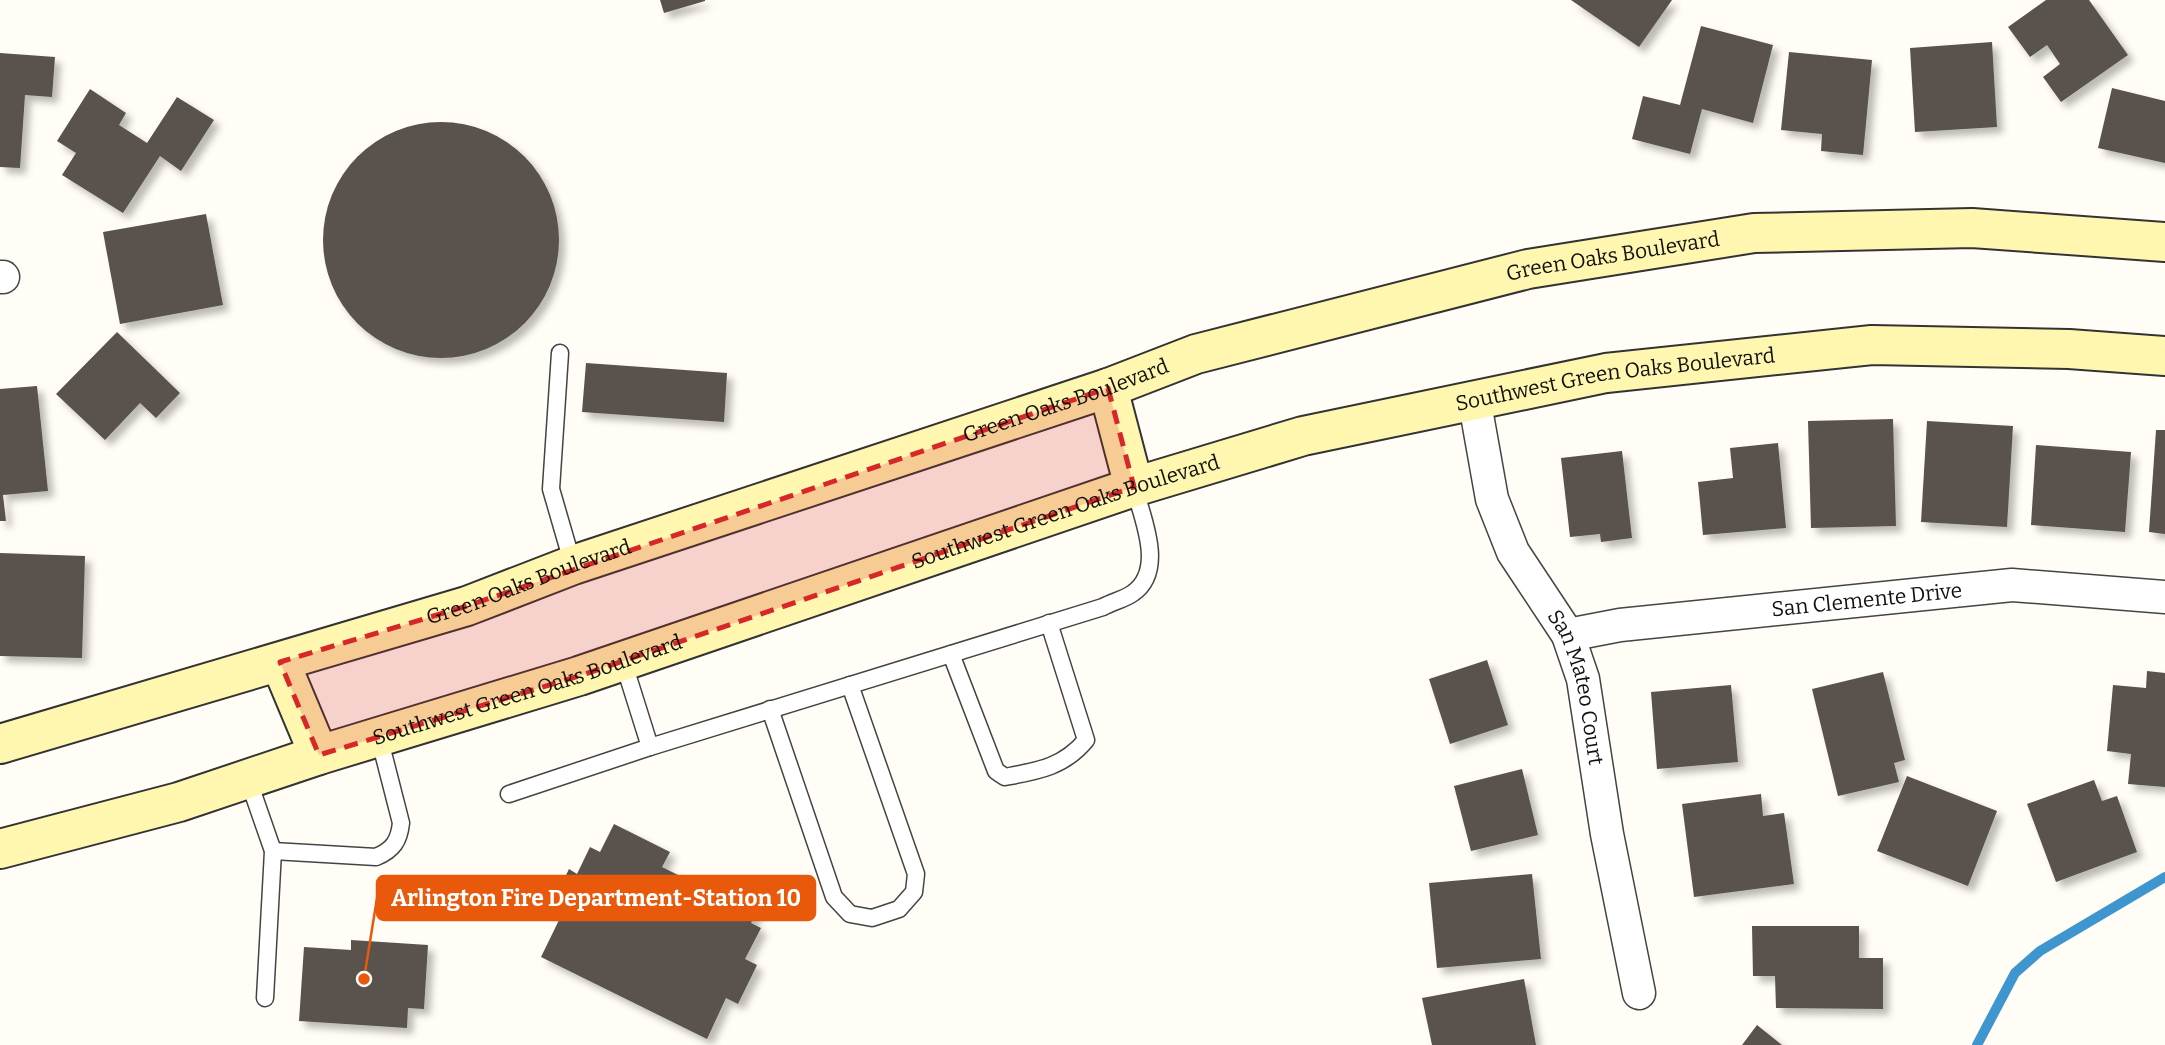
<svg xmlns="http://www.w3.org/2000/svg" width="2165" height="1045" viewBox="0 0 2165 1045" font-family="Bitter,serif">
<defs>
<filter id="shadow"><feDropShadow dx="6" dy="6" stdDeviation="3.5" flood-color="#0004"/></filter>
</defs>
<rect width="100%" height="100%" fill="#fffdf5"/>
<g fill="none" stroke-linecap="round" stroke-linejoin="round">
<!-- stream -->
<polyline stroke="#3f96cf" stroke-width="10" points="1977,1045 2015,973 2040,951 2165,877"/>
</g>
<!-- building -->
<g fill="#5a524d" filter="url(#shadow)">
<polygon points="660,0 705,0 705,1 664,13"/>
<polygon points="1571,0 1672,0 1639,47"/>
<polygon points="2046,0 2089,0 2128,55 2061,102 2043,77 2060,64 2047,45 2030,57 2008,27"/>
<polygon points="1701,26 1773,45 1753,123 1702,109 1690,154 1632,139 1643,96 1680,105"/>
<polygon points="1992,42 1997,127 1915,132 1910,48"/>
<polygon points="1789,52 1872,60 1863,155 1821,151 1822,134 1781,130"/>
<polygon points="0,53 55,57 52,97 25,95 20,168 0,167"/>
<polygon points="2112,88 2165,101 2165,163 2098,148"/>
<polygon points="90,89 126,113 119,125 147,143 177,97 214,120 181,171 160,156 123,213 62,175 76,153 57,141"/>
<circle cx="441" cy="240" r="118"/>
<polygon points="206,214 223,305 120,324 103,232"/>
<polygon points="117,332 180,393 156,418 140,403 105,440 56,394"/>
<polygon points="586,363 727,373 724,422 582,412"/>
<polygon points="37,386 48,491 3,495 6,521 0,521 0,389"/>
<polygon points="1893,419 1896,526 1811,528 1808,421"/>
<polygon points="1927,421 2013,426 2007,527 1921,522"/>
<polygon points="2156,430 2165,430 2165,534 2149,532"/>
<polygon points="1778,443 1786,528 1703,535 1698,482 1733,478 1730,448"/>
<polygon points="2036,445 2131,452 2125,532 2031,525"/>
<polygon points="1622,451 1632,538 1601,542 1600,534 1570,537 1561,458"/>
<polygon points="0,553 85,556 82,658 0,656"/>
<polygon points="1487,660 1508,725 1450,744 1429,679"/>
<polygon points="2147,671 2165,673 2165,787 2128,784 2131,754 2107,751 2113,685 2146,688"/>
<polygon points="1883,672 1905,760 1894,763 1899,782 1838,796 1812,689"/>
<polygon points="1731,685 1738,762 1657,769 1651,692"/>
<polygon points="1522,769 1538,835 1471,851 1454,786"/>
<polygon points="1907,776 1997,811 1968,886 1877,851"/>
<polygon points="2094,780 2102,801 2117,796 2137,852 2056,882 2027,804"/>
<polygon points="1761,794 1763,816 1784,813 1794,884 1694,897 1682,804"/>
<polygon points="614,824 670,852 662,867 714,893 720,882 761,902 751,923 761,928 745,959 757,965 738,1004 726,998 707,1039 541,957 561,916 549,910 569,869 577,874 590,847 600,852"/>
<polygon points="1532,874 1541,959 1437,968 1429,883"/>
<polygon points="1752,926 1859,926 1859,958 1883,958 1883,1009 1776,1008 1775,976 1753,976"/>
<polygon points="351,940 428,945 424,1009 408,1008 407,1028 299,1021 304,947 351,950"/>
<polygon points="1524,979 1536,1045 1432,1045 1422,998"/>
<polygon points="1757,1025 1782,1045 1742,1045"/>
</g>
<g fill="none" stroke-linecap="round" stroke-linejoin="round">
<defs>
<g id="service">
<polyline points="560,353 551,489 573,565"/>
<path d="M 951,654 L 996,771 L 1005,777 C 1037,771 1064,767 1086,740 L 1049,623"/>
<path d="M 623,661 L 650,747 L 1103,607 C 1112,602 1125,599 1133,593 C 1166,570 1142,517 1134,487"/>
<polyline points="770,709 834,897 850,914 872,918 899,909 914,892 916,874 850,685"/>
<polyline points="248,779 273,851 265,998"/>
<polyline points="509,794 650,747"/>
<path d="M 273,851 L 376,857 C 393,850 399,841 401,823 L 379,737"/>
</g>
<g id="minor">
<polyline points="0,277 3,277"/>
<path id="s1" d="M 1474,398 L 1492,499 L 1513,552 L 1568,635 L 1583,679 L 1607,834 L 1639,993"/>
<path id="s2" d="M 1568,635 L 1620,625 L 2012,585 L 2165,597"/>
</g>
<g id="secondary">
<polyline points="1108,388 1134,487"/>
<polyline points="280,662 319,755"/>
<path id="s3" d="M 0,744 L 467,606 L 573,565 L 1108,388 L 1196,354 L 1528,269 L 1754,233 L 1972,228 L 2165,242"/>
<path id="s4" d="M 0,849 L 179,802 L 319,755 L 579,676 L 1134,487 L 1303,436 L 1606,373 L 1872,345 L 2069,349 L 2165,356"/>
</g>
</defs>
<!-- service casing -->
<use href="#service" stroke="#444" stroke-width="19"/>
<!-- minor casing -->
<use href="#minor" stroke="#444" stroke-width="35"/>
<!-- secondary casing -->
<use href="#secondary" stroke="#333" stroke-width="42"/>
<!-- service -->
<use href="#service" stroke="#fff" stroke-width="16"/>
<!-- minor -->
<use href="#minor" stroke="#fff" stroke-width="32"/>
<!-- secondary -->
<use href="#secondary" stroke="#fff6b0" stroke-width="38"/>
</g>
<!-- marked area -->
<path fill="#d62828" fill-opacity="0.2" stroke="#d62828" stroke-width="5" stroke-dasharray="14 9" stroke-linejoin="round" d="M 1108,388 L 1134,487 L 579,676 L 319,755 L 280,662 L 467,606 Z"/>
<g text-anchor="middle" stroke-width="7" stroke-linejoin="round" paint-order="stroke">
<!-- street labels -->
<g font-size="21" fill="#111" stroke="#fff">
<text dy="7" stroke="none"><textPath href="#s3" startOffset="1687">Green Oaks Boulevard</textPath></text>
<text dy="7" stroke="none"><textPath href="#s4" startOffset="1685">Southwest Green Oaks Boulevard</textPath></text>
<text dy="7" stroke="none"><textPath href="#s3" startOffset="1120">Green Oaks Boulevard</textPath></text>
<text dy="7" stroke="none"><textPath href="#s4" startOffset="1118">Southwest Green Oaks Boulevard</textPath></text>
<text dy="7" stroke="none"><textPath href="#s3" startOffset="553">Green Oaks Boulevard</textPath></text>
<text dy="7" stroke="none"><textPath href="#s2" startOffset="301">San Clemente Drive</textPath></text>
<text dy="7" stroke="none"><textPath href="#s4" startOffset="551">Southwest Green Oaks Boulevard</textPath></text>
<text dy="7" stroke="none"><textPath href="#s1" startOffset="312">San Mateo Court</textPath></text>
</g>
</g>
<!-- callouts -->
<path fill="none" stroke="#e8590c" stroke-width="2.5" d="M364 979L377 898"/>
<circle fill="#e8590c" stroke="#fff" stroke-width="2.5" cx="364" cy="979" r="7"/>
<rect fill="#e8590c" stroke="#e8590c" stroke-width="2.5" x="377" y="876" width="438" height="44" rx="7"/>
<g font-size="23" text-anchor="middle" font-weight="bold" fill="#fff">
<text x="596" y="906">Arlington Fire Department-Station 10</text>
</g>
</svg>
